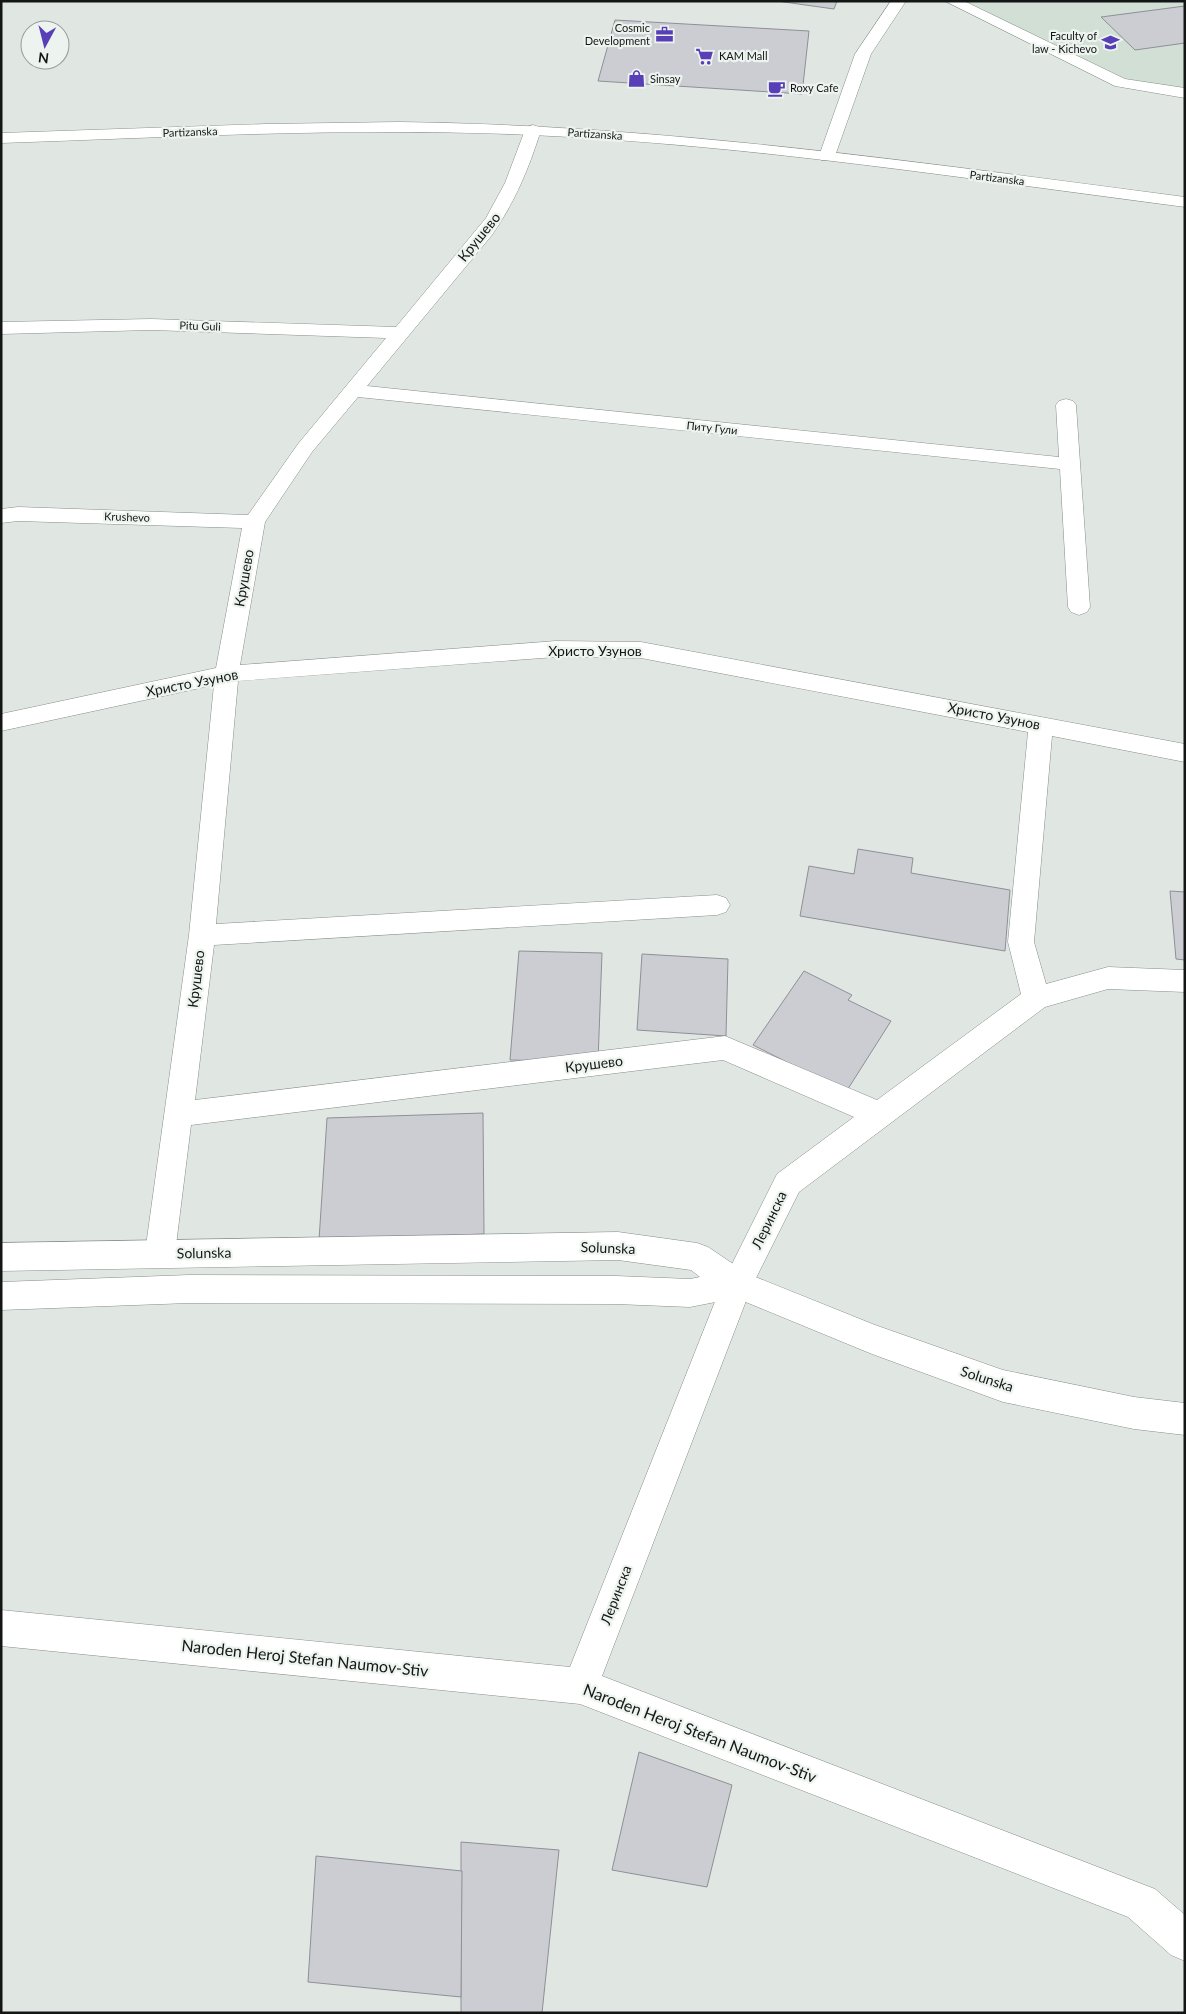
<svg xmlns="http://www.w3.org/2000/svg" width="1186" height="2014" viewBox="0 0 1186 2014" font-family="Lato,sans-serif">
<rect width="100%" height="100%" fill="#e0e7e2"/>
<!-- built -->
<polygon fill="#d1dfd5" points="952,1 1185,1 1185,93 1121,83"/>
<!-- building -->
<g fill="#ccccd3" stroke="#8f8f96">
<polygon points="777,1 837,1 834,9"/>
<polygon points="1185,6 1185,43 1135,50 1101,17"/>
<polygon points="615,20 809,31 802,94 598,81"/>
<polygon points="858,849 913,858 911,873 1010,890 1005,951 800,916 809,866 854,874"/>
<polygon points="1170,891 1185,892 1185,960 1176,959"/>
<polygon points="519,951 602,953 598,1062 510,1060"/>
<polygon points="642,954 728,959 726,1036 637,1030"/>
<polygon points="804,971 852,995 848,1000 891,1021 846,1092 753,1045"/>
<polygon points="483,1113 484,1234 319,1240 327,1118"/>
<polygon points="639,1752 732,1785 707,1887 612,1870"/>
<polygon points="461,1842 559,1850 542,2013 461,2013"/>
<polygon points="316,1856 462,1871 461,1997 308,1982"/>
</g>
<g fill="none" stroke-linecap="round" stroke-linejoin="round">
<defs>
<g id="minor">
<polygon points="891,1 906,1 871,54 835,156 833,160 821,160 819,156 855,54"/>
<polygon points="945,1 964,1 1125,79 1185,88 1185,98 1115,86"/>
<path d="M 533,125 L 539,127 L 541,130 C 529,168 515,202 492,235 L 367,386 L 1059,457 L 1056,405 L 1059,401 L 1066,399 L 1073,401 L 1076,405 L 1090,607 L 1087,612 L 1079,615 L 1071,612 L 1068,607 L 1060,469 L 358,397 L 312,452 L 265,522 L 240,665 L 556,641 L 641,642 L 1185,744 L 1185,762 L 1052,736 L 1034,942 L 1046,984 L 1108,967 L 1185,970 L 1185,992 L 1108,989 L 1045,1007 L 799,1192 L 751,1288 L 602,1676 L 1155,1889 L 1185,1915 L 1185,1961 L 1171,1955 L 1128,1917 L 580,1704 L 1,1646 L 1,1610 L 570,1667 L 722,1284 L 777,1174 L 854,1117 L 723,1060 L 191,1125 L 175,1253 L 171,1263 L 160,1267 L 149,1263 L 145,1253 L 189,935 L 214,685 L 1,731 L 1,714 L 216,668 L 242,528 L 18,521 L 1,523 L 1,509 L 18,507 L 248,515 L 298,444 L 386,338 L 151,330 L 1,334 L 1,322 L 151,319 L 396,327 L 486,218 L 505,183 L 525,130 L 527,127 ZM 556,657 L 641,658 L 1028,732 L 1008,942 L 1021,994 L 877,1100 L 725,1036 L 195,1100 L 214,945 L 717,915 L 726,912 L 730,905 L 726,898 L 717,895 L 216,924 L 238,681 Z"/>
</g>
<g id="tertiary">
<path d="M 399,122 C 663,125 923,163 1185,197 L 1185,207 C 968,179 751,145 532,135 C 355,127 178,137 1,143 L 1,133 L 266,124 Z"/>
<polygon points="618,1232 697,1243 708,1247 748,1274 875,1325 1003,1370 1134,1397 1185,1403 1185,1435 1134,1429 1003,1402 872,1354 736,1298 690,1307 616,1304 189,1303 1,1310 1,1282 189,1275 616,1276 690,1279 700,1277 691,1270 618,1260 1,1271 1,1243"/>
</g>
</defs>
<!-- minor casing -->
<use href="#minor" stroke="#878e89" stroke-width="1"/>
<!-- tertiary casing -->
<use href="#tertiary" stroke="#878e89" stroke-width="1"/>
<!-- minor -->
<use href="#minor" fill="#fff" fill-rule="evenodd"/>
<!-- tertiary -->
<use href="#tertiary" fill="#fff" fill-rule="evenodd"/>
</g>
<!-- icons -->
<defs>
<symbol id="office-bare" viewBox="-9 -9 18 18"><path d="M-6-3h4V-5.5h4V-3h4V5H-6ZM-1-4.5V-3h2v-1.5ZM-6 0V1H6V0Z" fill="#593fb7" stroke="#edf4ef" stroke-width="2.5" paint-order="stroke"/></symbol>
<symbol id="university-bare" viewBox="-9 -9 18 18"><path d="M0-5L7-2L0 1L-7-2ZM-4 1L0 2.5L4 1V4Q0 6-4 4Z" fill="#593fb7" stroke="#edf4ef" stroke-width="2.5" paint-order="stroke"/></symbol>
<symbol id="supermarket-bare" viewBox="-9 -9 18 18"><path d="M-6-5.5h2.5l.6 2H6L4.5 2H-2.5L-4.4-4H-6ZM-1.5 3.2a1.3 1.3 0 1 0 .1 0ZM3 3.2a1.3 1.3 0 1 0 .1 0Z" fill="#593fb7" stroke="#edf4ef" stroke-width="2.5" paint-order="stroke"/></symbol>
<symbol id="shop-bare" viewBox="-9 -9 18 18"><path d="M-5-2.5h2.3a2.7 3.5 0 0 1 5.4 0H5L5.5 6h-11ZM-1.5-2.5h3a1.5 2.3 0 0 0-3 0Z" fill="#593fb7" stroke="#edf4ef" stroke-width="2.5" paint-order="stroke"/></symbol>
<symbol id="cafe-bare" viewBox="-9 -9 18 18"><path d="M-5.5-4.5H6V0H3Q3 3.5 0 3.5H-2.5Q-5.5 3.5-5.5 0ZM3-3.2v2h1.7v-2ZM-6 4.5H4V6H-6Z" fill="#593fb7" stroke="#edf4ef" stroke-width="2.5" paint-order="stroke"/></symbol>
</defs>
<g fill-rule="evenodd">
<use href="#office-bare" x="652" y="22" width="25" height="25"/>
<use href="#university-bare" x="1098" y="30" width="25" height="25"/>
<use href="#supermarket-bare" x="692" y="44" width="25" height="25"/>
<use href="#shop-bare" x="624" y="66" width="25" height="25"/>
<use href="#cafe-bare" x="764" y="76" width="25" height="25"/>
</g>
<g text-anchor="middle" stroke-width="4.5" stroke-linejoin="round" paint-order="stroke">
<!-- far-poi labels -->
<g font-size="11" fill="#141615" stroke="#edf4ef" text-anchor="start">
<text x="650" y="32" text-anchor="end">Cosmic<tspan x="650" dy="13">Development</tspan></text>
<text x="1097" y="40" text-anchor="end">Faculty of<tspan x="1097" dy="13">law - Kichevo</tspan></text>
<text x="719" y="60">KAM Mall</text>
<text x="650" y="83">Sinsay</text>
<text x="790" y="92">Roxy Cafe</text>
</g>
<!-- far-street labels -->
<g font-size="11" fill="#141615" stroke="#edf4ef">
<text transform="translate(190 132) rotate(-2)" y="4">Partizanska</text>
<text transform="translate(595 134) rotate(4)" y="4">Partizanska</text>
<text transform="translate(997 178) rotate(7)" y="4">Partizanska</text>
<text transform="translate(200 326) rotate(2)" y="4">Pitu Guli</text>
<text transform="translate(712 428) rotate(6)" y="4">Питу Гули</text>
<text transform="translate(127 517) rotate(2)" y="4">Krushevo</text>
</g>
<!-- street labels -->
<g font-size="14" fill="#141615" stroke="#edf4ef">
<text transform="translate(479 237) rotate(-51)" y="5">Крушево</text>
<text transform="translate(244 578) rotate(-80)" y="5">Крушево</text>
<text x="595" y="656">Христо Узунов</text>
<text transform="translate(192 683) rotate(-11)" y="5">Христо Узунов</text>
<text transform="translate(994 716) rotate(11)" y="5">Христо Узунов</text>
<text transform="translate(196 979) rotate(-83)" y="5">Крушево</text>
<text transform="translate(594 1064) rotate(-7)" y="5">Крушево</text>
<text transform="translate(769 1220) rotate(-64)" y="5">Леринска</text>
<text transform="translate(608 1248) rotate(2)" y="5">Solunska</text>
<text transform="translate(204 1253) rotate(-1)" y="5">Solunska</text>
<text transform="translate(987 1379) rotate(18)" y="5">Solunska</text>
<text transform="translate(616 1595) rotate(-69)" y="5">Леринска</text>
</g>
<!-- near-street labels -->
<g font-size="16" fill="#141615" stroke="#edf4ef">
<text transform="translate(305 1658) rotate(6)" y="6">Naroden Heroj Stefan Naumov-Stiv</text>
<text transform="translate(700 1733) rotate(21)" y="6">Naroden Heroj Stefan Naumov-Stiv</text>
</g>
</g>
<!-- border -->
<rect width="1186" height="2014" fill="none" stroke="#141615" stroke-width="5"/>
<!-- north arrow -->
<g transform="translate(45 45) rotate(187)"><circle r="24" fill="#edf4ef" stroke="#969b98"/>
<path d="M0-4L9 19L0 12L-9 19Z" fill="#593fb7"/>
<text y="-8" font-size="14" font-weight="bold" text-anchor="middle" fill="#141615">N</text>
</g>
</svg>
